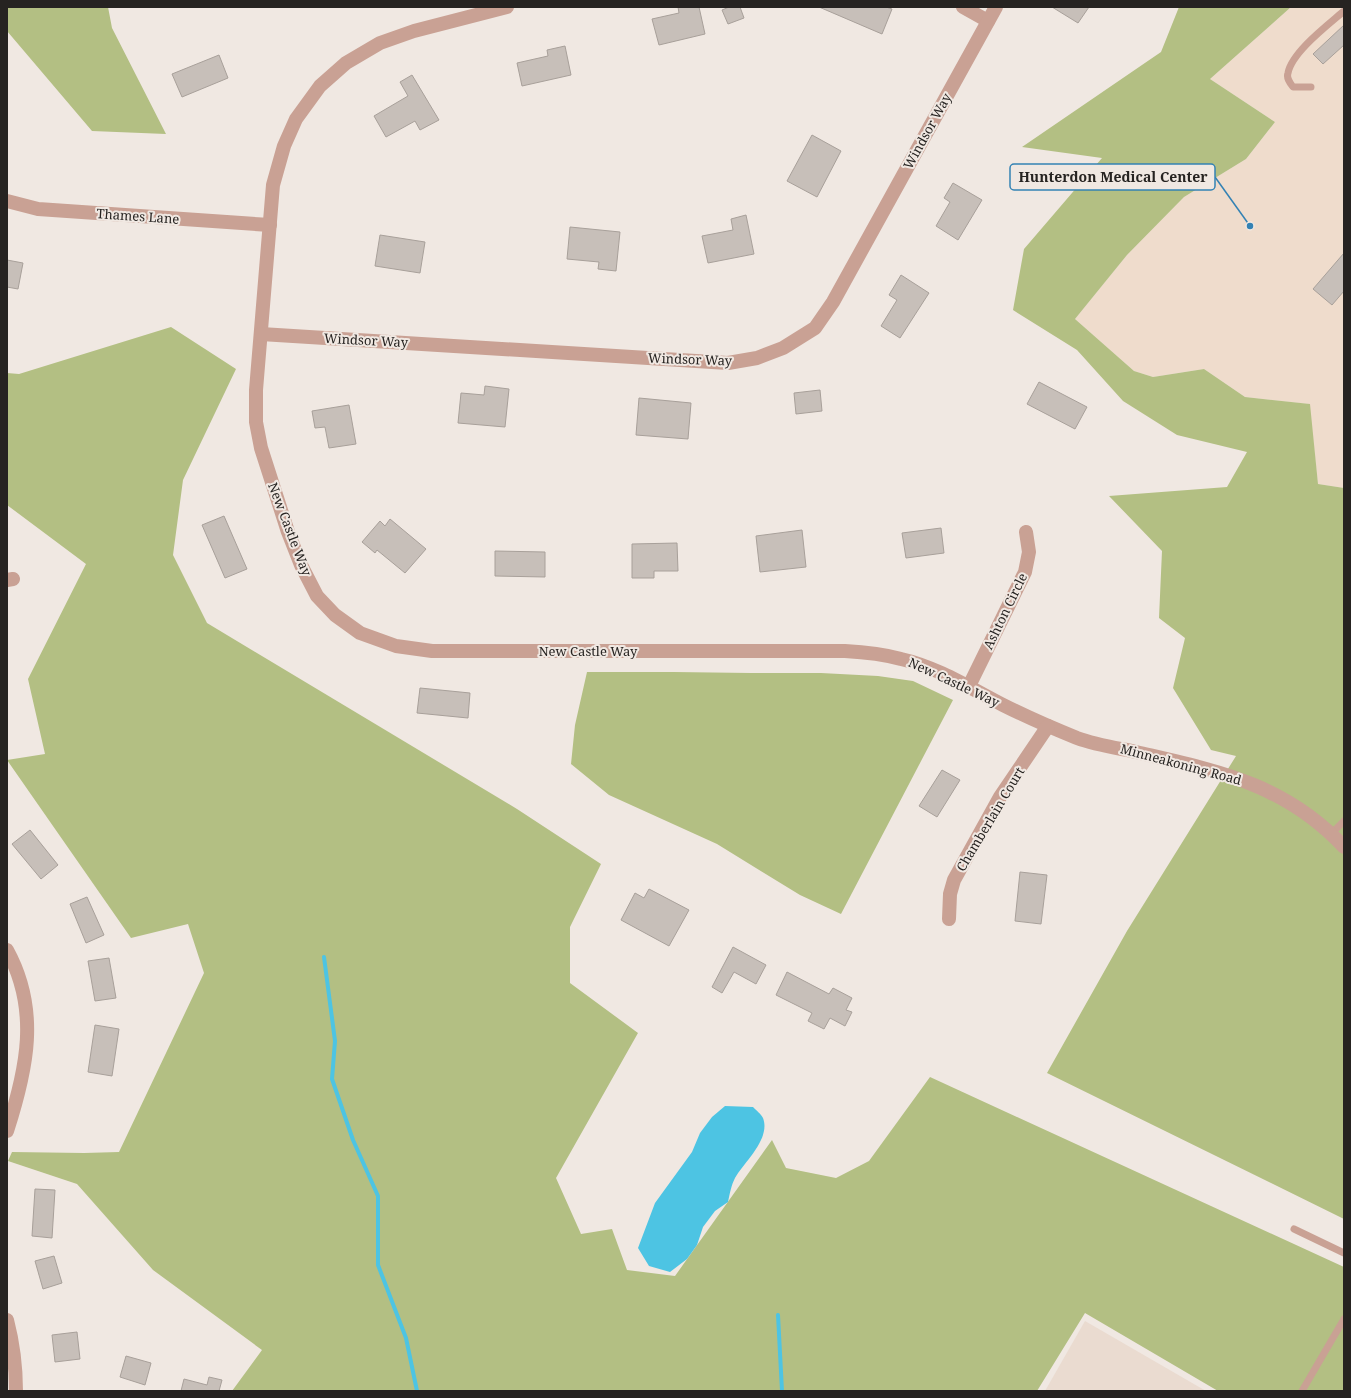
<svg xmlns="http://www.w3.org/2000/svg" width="1351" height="1398" viewBox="0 0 1351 1398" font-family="'Noto Serif',serif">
<rect width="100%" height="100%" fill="#f0e8e2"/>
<!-- built -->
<polygon fill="#eadbd0" points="1085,1321 1206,1391 1045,1391"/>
<!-- medical -->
<polygon fill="#efdccc" points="1291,7 1344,7 1344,488 1318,484 1309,404 1245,397 1204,369 1153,377 1134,371 1075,319 1127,255 1184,197 1246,159 1275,122 1210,79"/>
<!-- green -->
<g fill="#b3bf83">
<polygon points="7,7 108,7 112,28 166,134 92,131 7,31"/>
<polygon points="1179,7 1291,7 1210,79 1275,122 1246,159 1184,197 1127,255 1075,319 1134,371 1153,377 1204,369 1245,397 1310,404 1318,484 1344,488 1344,1219 1047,1073 1127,931 1236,756 1211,750 1173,688 1185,638 1159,618 1162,551 1109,496 1227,487 1247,452 1177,435 1123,401 1077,350 1013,310 1024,249 1102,158 1022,147 1161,52"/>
<polygon points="171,327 236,369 183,480 173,555 207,623 517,809 601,864 570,927 570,983 638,1033 556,1178 581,1234 612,1229 627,1270 675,1276 772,1140 786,1168 836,1178 869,1161 930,1077 1344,1267 1344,1391 1218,1391 1085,1313 1037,1391 232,1391 262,1350 153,1270 77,1184 8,1161 12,1152 84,1153 119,1152 204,973 188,924 131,938 7,760 45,754 28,679 86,564 7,505 7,373 19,374"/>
<polygon points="587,672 674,672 751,673 821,673 878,676 913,681 953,700 841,914 800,895 717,844 609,795 571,764 575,725"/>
</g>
<!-- water -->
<path fill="#4dc4e3" d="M 725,1106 L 753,1107 C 756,1110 761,1114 763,1118 C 771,1139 744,1162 735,1178 C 731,1186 730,1193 728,1202 L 715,1211 L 703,1227 L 697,1245 L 687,1259 L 670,1272 L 649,1266 L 638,1248 L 655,1203 L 692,1152 L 700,1133 L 712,1117 Z"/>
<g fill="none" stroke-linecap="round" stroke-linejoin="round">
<!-- stream -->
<g stroke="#4dc4e3" stroke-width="4">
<polyline points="324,957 335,1041 332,1079 353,1140 378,1196 378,1265 406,1338 417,1391"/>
<polyline points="778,1315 782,1391"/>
</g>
</g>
<!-- building -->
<g fill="#c7bfb9" stroke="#a8a09a">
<polygon points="678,7 699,7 705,34 659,45 652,19 679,13"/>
<polygon points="729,7 740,7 744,18 728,24 722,10"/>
<polygon points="819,7 886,7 892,9 882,34"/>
<polygon points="1052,7 1089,7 1078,23"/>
<polygon points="1344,25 1344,45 1323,64 1313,54"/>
<polygon points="565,46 571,75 522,86 517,63 548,56 547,50"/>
<polygon points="219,55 228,78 182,97 172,74"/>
<polygon points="412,75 439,120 420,130 415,121 386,137 374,116 408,96 400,82"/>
<polygon points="812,135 841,151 817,197 787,181"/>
<polygon points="953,183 982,200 958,240 936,226 950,202 944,198"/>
<polygon points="746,215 754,254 708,263 702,236 733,230 731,219"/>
<polygon points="570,227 620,232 616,271 598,269 599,262 567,259"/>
<polygon points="380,235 425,242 420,273 375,266"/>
<polygon points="1344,253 1344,291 1332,305 1313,289"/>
<polygon points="7,260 23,263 18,289 7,287"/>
<polygon points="901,275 929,293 900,338 881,326 897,300 889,295"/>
<polygon points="1039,382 1087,407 1075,429 1027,404"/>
<polygon points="485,386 509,389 505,427 458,423 461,393 484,395"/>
<polygon points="820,390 822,411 796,414 794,393"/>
<polygon points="639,398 691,403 688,439 636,435"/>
<polygon points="349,405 356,444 329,448 325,427 315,428 312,411"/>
<polygon points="224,516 247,569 225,578 202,525"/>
<polygon points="390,519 426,549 405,573 377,550 375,553 362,542 380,521 385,526"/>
<polygon points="941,528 944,553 906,558 902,533"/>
<polygon points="802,530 806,567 760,572 756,536"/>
<polygon points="677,543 678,571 654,571 654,578 632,578 632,544"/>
<polygon points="495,551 545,552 545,577 495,576"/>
<polygon points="420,688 470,693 468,718 417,713"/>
<polygon points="942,770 960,780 937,817 919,806"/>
<polygon points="30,830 58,865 41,879 12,844"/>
<polygon points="1020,872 1047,875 1041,924 1015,921"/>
<polygon points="649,889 689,910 669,946 621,920 635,893 644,898"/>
<polygon points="87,897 104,935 86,943 70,904"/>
<polygon points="733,947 766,965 756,984 734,972 722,993 712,987"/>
<polygon points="109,958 116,998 95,1001 88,961"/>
<polygon points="787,972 829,994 833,988 852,998 846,1010 852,1012 845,1026 830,1018 824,1029 808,1021 812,1013 776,995"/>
<polygon points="95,1025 119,1029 112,1076 88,1072"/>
<polygon points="35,1189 55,1190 52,1238 32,1236"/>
<polygon points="54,1256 62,1283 43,1289 35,1261"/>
<polygon points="77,1332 80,1359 55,1362 52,1335"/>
<polygon points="126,1356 151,1363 145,1385 120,1377"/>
<polygon points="209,1377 222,1380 219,1391 181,1391 184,1379 207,1385"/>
</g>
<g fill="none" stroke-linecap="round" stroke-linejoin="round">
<!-- service -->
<g stroke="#c9a194" stroke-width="7">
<path d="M 1311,87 L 1293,87 C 1290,83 1286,78 1288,73 C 1292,52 1328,25 1344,11"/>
<polyline points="1332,833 1344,821"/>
<polyline points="1294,1229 1344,1253"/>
<polyline points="1302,1391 1344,1319"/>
</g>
<!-- minor -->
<g stroke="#c9a194" stroke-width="14">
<path d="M 507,7 L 414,31 L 380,43 L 346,63 L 320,86 L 296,119 L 284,146 L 273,185 L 256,390 L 256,422 L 261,448 L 288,532 L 301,565 L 317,596 L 335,615 L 360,633 L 396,646 L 432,651 L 845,651 C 864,652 883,654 901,659 C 937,667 970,688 1003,705 C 1027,717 1052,728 1077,738 C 1096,745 1117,748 1136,752 C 1217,771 1284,783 1344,847"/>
<polyline points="963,7 988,21"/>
<polyline points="7,201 38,209 270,225"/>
<polyline points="261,334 728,363 757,358 783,348 815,328 833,302 996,7"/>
<polyline points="7,580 13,579"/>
<polyline points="969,686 1025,572 1029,552 1026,532"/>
<polyline points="949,919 950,894 954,880 1000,797 1048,726"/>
<path d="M 7,950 C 40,1010 27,1069 7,1131"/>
<path d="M 7,1320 C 13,1343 16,1367 16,1391"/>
</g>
</g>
<g text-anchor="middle" stroke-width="4" stroke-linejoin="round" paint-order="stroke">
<!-- street labels -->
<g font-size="13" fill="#262321" stroke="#f0e8e2">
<text transform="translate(927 131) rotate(-61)" y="5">Windsor Way</text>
<text transform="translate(138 216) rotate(4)" y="5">Thames Lane</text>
<text transform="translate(366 340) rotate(3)" y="5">Windsor Way</text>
<text transform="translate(690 359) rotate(2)" y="5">Windsor Way</text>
<text transform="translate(290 529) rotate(69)" y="5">New Castle Way</text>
<text transform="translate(1005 611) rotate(-64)" y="5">Ashton Circle</text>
<text x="588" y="656">New Castle Way</text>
<text transform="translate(954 682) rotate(25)" y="5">New Castle Way</text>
<text transform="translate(1181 764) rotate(15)" y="5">Minneakoning Road</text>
<text transform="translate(990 819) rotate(-59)" y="5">Chamberlain Court</text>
</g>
</g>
<!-- callouts -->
<path fill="none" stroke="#3382b4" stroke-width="1.5" d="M1250 226L1215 177"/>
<circle fill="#3382b4" stroke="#f0e8e2" stroke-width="1.5" cx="1250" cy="226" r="4"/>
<rect fill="#f0e8e2" stroke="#3382b4" stroke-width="1.5" x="1010" y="164" width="205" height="26" rx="4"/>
<g font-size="14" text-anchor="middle" font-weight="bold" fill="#262321">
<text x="1113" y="182">Hunterdon Medical Center</text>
</g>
<!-- border -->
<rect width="1351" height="1398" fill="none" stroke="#262321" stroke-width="16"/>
</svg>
